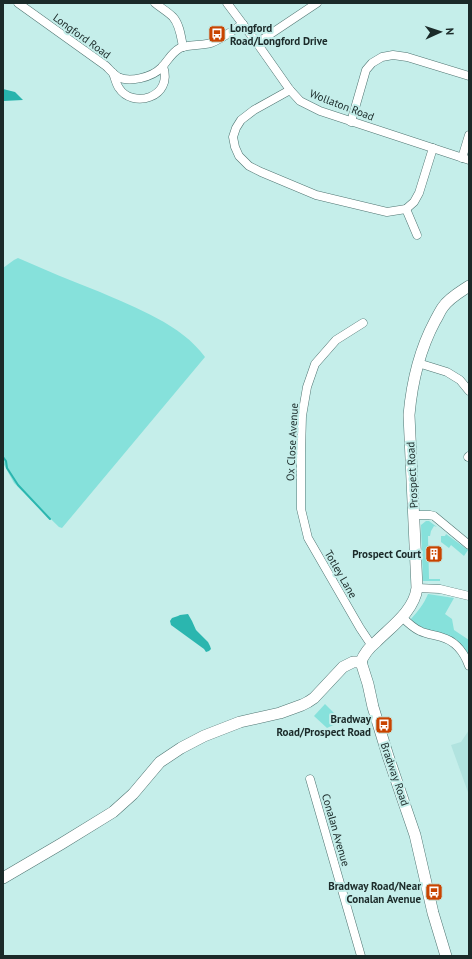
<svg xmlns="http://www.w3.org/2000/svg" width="472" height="959" viewBox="0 0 472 959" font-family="'PT Sans',sans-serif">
<rect width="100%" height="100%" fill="#c5eeea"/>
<!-- built -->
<polygon fill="#b1e3df" points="469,730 469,795 451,745 461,742"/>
<!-- green -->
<g fill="#86e1db">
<path d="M 18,258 C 45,270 72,281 100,292 C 136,308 181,324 205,357 L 62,528 L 59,527 L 14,483 L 3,463 L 3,268 L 14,260 Z"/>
<polygon points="426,521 429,521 437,527 434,526 431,531 430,536 428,536 429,579 440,579 440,581 423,581 421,525"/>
<polygon points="446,534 468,550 464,556 451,545 449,548 441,542 441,536 445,536"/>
<path d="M 428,594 L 454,598 L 445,614 L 452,619 L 454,630 L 469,640 L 468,657 L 456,639 L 438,634 L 415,624 L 411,619 C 418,611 424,604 428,594 Z"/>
<polygon points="325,704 342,721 327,728 314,716"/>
</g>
<!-- forest -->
<polygon fill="#28b4ad" points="3,89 15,92 23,100 3,101"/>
<!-- water -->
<polygon fill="#2bb6af" points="188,614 192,621 196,630 208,642 210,646 211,649 209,651 206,652 204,649 171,625 170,621 172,618 178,616 180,615"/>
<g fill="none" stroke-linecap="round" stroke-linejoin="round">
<!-- stream -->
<polyline stroke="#2bb6af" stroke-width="2" points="3,457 6,461 7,468 18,485 50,519"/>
<defs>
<g id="street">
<path d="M 18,3 L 106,66 C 110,70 113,74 118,77 C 130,83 152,77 161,68 C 168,61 171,53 180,48 C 190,44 201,46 211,43 C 222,39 233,30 243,24"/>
<path d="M 155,3 C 161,8 168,12 173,17 C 180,25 181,37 183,47"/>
<polyline points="227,3 257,43 290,90 300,101 320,111 469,160"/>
<polyline points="257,43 317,3"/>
<path d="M 113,73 C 115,78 116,84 119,88 C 132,109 174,98 163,66"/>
<polyline points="290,90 254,110 241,120 236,128 233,137 235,147 239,156 249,166 261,172 316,195 387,212 406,209 414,202 419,193 433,148"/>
<polyline points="351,122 366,70 372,63 382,57 393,55 407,57 469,76"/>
<polyline points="462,158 469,135"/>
<polyline points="406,209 417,235"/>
<polyline points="363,323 336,340 315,364 307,387 302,416 301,452 301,509 308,538 360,628 372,646"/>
<polyline points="418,363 447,372 460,380 469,391"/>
<polyline points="468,457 469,456"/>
<polyline points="414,515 430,515 434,516 469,545"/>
<polyline points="417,588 440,589 469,596"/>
<path d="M 402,617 C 407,622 413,628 420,631 C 426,634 434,635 441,637 C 456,641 464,652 469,666"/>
<polyline points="310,779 361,956"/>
</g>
<g id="secondary">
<path d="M 361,662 C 364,653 369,648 376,642 C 392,626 414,611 417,588 L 409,415 C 412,381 419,351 435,321 C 438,316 440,311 443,307 C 449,298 460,292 469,286"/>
<polyline points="361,662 368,684 373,707 388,756 415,835 433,913 446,956"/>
<polyline points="3,878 61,844 113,812 133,794 160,762 181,748 204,736 240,722 280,713 302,705 308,702 314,698 343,667 353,662 361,662"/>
</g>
</defs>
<!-- street casing -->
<use href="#street" stroke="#507572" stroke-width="9"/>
<!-- secondary casing -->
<use href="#secondary" stroke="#507572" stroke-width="12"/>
<!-- street -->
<use href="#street" stroke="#fff" stroke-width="8"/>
<!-- secondary -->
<use href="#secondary" stroke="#fff" stroke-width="11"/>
</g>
<!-- icons -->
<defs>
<symbol id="bus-square" viewBox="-11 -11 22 22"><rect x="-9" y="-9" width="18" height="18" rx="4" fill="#c94400" stroke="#c5eeea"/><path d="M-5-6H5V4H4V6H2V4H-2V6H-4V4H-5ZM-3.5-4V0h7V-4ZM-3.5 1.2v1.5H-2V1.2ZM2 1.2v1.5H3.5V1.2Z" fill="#fff"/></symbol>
<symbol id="building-square" viewBox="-11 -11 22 22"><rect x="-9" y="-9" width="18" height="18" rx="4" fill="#c94400" stroke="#c5eeea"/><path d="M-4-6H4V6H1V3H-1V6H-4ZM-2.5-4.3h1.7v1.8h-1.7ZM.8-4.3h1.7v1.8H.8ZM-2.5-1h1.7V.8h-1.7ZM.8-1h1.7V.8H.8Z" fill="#fff"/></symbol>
</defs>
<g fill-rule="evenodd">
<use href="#bus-square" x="207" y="24" width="20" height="20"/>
<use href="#building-square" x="424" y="544" width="20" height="20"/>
<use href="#bus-square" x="374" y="715" width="20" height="20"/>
<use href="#bus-square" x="424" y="882" width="20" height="20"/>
</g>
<g text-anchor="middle" stroke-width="4" stroke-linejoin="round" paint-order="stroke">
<!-- poi labels -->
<g font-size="11" font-weight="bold" fill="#1b2a29" stroke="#c5eeea" text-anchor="end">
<text x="230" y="32" text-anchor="start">Longford<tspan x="230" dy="13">Road/Longford Drive</tspan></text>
<text x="421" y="558">Prospect Court</text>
<text x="371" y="723">Bradway<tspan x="371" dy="13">Road/Prospect Road</tspan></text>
<text x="421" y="890">Bradway Road/Near<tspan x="421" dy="13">Conalan Avenue</tspan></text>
</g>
<!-- street labels -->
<g font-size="11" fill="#1b2a29" stroke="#c5eeea">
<text transform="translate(82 36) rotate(36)" y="4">Longford Road</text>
<text transform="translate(342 105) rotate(21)" y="4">Wollaton Road</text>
<text transform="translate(292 442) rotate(-87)" y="4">Ox Close Avenue</text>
<text transform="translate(412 475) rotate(-93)" y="4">Prospect Road</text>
<text transform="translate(341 574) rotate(60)" y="4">Totley Lane</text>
<text transform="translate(395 774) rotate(71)" y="4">Bradway Road</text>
<text transform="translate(336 830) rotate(74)" y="4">Conalan Avenue</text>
</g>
</g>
<!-- border -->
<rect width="472" height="959" fill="none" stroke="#1b2a29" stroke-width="8"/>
<!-- north arrow -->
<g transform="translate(440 32) rotate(87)" stroke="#c5eeea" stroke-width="3" paint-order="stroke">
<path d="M0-3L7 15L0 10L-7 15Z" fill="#1b2a29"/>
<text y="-6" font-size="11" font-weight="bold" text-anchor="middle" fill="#1b2a29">N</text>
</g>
</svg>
